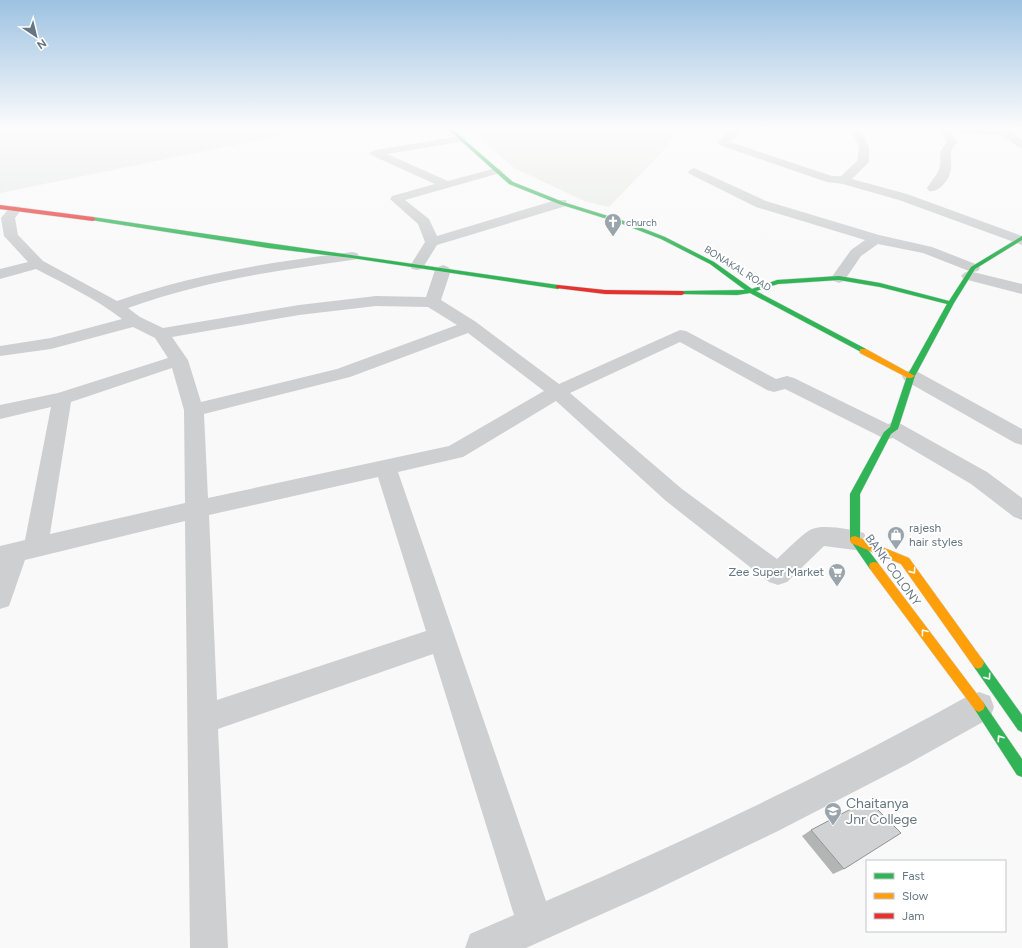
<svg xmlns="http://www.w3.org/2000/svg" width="1022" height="948" viewBox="0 0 1022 948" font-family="Figtree,sans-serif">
<rect width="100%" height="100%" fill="#f9f9f9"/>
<!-- built -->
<polygon fill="#e8e9e9" points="0,129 313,129 0,193"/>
<!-- green -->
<polygon fill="#e8ebe6" points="469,129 681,129 660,154 609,207 584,201 514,168"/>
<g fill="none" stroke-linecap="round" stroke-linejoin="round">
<defs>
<g id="fast">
<polygon points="448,129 452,129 513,182 563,202 624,221 665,237 714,262 752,289 777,280 839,276 880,283 949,301 971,267 1022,236 1022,240 975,269 954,303 915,376 898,429 891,434 860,494 860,539 878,563 879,566 878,569 874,570 870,569 850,540 850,494 884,432 890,427 907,376 947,304 880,287 839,280 778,284 756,291 866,349 867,351 863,353 750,293 737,295 680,294 679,293 682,291 745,290 710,264 661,239 620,223 559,204 509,184"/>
<path d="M 93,217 C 248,241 403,262 558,285 L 561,287 L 558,289 L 352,258 L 268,248 L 91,220 L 91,218 Z"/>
<polygon points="978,657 982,659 1022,715 1022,732 1018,730 974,667 972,663 974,659"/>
<polygon points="979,700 983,702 1022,759 1022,777 1017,775 975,710 973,706 975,702"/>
</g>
<g id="slow">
<polygon points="860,349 866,349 915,376 911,378 908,378 860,353"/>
<polygon points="855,536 909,558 982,659 984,663 982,667 978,669 974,667 901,564 851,543 850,540 851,537"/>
<polygon points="874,562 878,563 983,702 985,706 983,710 979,712 975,710 870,569 869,566 870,563"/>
</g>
<g id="jam">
<polygon points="0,205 93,217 96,219 93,221 0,209"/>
<polygon points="558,285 605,290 682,291 685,293 682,295 605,294 556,288 556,286"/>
</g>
</defs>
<!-- fast casing -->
<use href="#fast" stroke="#d5d6d7" stroke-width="1"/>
<!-- slow casing -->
<use href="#slow" stroke="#d5d6d7" stroke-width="1"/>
<!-- jam casing -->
<use href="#jam" stroke="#d5d6d7" stroke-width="1"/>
<!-- street -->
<g fill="#cecfd0" fill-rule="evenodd">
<polygon points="731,129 742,129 730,142 832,176 841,176 857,161 859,148 851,129 861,129 869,148 869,162 852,179 907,194 1022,236 1022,245 899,200 843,184 827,182 719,145 718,143 719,141"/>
<path d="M 939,129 L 949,129 L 957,142 C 955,145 951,149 951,153 C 950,158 952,163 951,169 C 950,179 939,193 929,191 L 927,188 C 937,173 942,171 940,152 L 947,142 Z"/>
<polygon points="953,129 1007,129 1022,140 1022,148 1018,147 1002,135 958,132"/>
<polygon points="461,136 465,137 466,139 465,141 387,154 448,181 496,168 500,169 502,171 500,173 405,200 429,219 437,236 556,200 566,200 567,203 566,206 437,245 422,269 417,270 412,269 410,266 425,242 418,224 390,199 392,196 435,184 371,155 369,153 375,150"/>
<polygon points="694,168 766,201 879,235 932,247 978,265 980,268 978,271 973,272 1022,284 1022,294 964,279 961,276 964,273 969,271 923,253 878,244 861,256 844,281 839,283 834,281 831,278 851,250 865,240 756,207 690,174 688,172 690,170"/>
<path d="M 15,206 L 20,207 L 21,210 L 15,218 L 18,235 L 43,261 L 117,301 C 194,274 272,262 352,252 L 357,253 L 359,256 L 357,259 L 352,260 C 273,271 203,281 128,308 L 140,317 L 163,328 L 299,305 L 376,296 L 426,297 L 435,270 L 438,267 L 443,265 L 448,267 L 451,270 L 441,300 L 476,322 L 559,384 L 680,330 L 686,331 L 776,379 L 787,376 L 794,378 L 888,424 L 894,422 L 901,424 L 987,472 L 1022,498 L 1022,520 L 1014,517 L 971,484 L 893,438 L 888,439 L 881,437 L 785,389 L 774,392 L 767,390 L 680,342 L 570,393 L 682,489 L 777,559 C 786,551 803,533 812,529 C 823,524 852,529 864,533 L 867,540 L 864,547 L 855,550 L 824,546 L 787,582 L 778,585 L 769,582 L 666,501 L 556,401 L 463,457 L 398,472 L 546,901 C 690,839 831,772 968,696 L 979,692 L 990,696 L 994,707 L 990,718 L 906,765 L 778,831 L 649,893 L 526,948 L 465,948 L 470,934 L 514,915 L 433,654 L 218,729 L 228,948 L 190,948 L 185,521 L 25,560 L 9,606 L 0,609 L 0,546 L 25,540 L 51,407 L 0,419 L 0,405 L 58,393 L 168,358 L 155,338 L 133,327 L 51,349 L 0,356 L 0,346 L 51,338 L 122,319 C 96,299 65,284 36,269 L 0,279 L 0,269 L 28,262 L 4,236 L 1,218 L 10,207 ZM 376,306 L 428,307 L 457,325 L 337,369 L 201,402 L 188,360 L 172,337 L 299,315 ZM 468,333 L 544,391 L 449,446 L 208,498 L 204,414 L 350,377 ZM 172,368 L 184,410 L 185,503 L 50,534 L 71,402 ZM 378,477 L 426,631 L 217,700 L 209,515 Z"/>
<polygon points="911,370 918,372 1022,429 1022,445 1015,443 904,380 902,376 904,372"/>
</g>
<!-- fast -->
<use href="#fast" fill="#30b455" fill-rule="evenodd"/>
<!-- slow -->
<use href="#slow" fill="#ff9f0a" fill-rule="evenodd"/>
<!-- jam -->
<use href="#jam" fill="#e5322d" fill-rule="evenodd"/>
</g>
<!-- wall -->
<polygon fill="#b3b5b5" points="811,830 844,869 833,874 802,836"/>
<!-- building -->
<polygon fill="#d0d2d3" stroke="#929394" points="868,800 901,833 844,869 811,830"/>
<!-- one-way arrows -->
<defs><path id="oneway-chevron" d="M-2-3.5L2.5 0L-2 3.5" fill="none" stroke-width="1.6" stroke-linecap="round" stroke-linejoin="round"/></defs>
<g stroke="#fff">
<use href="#oneway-chevron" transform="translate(913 571) rotate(55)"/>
<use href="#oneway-chevron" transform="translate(924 632) rotate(-127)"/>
<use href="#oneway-chevron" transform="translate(988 677) rotate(55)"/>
<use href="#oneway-chevron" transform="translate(1000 738) rotate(-124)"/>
</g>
<!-- sky -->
<linearGradient id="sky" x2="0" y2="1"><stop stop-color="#9dc2e2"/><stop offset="0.49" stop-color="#fcfcfc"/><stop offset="1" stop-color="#fcfcfc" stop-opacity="0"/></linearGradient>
<rect width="1022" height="262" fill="url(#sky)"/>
<!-- icons -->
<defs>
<symbol id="church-pin" viewBox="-11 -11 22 30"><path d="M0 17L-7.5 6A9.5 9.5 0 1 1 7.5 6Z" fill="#99a4ac" stroke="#fff"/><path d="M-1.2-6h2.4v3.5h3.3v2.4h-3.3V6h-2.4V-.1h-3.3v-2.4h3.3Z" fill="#fff"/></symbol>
<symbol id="shop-pin" viewBox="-11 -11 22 30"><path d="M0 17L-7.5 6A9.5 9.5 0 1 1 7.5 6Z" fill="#99a4ac" stroke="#fff"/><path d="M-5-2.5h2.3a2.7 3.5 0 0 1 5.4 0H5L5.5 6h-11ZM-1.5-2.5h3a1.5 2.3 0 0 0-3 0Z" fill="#fff"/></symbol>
<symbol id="supermarket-pin" viewBox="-11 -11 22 30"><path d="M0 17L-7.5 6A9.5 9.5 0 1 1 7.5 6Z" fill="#99a4ac" stroke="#fff"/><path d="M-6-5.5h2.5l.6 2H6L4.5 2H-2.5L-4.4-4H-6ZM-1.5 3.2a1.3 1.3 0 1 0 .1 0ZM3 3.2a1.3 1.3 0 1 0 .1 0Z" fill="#fff"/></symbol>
<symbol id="university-pin" viewBox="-11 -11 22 30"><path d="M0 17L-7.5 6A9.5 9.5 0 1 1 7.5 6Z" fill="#99a4ac" stroke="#fff"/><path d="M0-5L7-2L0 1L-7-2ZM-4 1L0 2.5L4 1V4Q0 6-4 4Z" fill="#fff"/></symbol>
</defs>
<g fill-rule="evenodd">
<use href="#church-pin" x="603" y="212" width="20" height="27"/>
<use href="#shop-pin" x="886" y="525" width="20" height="27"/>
<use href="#supermarket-pin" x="827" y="562" width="20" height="27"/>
<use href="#university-pin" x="823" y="801" width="20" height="27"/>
</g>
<g text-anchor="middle" stroke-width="4" stroke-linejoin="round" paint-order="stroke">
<!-- far-poi labels -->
<g font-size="10" fill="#657683" stroke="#fff" text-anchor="start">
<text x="626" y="226">church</text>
</g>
<!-- far-street labels -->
<g font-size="10" fill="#657683" stroke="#fff">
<text transform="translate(738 268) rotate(32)" y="4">BONAKAL ROAD</text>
</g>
<!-- poi labels -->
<g font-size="12" fill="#657683" stroke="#fff" text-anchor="start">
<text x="909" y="532">rajesh<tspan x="909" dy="14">hair styles</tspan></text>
<text x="824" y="576" text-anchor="end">Zee Super Market</text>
</g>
<!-- street labels -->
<g font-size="12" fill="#657683" stroke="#fff">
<text transform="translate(893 570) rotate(54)" y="4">BANK COLONY</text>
</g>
<!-- near-poi labels -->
<g font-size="14" fill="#657683" stroke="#fff" text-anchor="start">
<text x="846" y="808">Chaitanya<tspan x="846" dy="16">Jnr College</tspan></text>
</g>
</g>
<!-- legend -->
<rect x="866" y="860" width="140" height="72" fill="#ffffff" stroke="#c1c8cd"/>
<rect x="874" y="873" width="20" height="6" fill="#30b455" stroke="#c1c8cd"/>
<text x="902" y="880" font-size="12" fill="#657683">Fast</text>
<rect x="874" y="893" width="20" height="6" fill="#ff9f0a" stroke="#c1c8cd"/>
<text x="902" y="900" font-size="12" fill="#657683">Slow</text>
<rect x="874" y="913" width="20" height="6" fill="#e5322d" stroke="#c1c8cd"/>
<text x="902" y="920" font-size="12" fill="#657683">Jam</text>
<!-- north arrow -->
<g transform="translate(36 36) rotate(145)" stroke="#ffffff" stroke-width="3" paint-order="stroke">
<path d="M0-3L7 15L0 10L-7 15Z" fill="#657683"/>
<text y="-6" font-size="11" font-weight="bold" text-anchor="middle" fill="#657683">N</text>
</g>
</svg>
